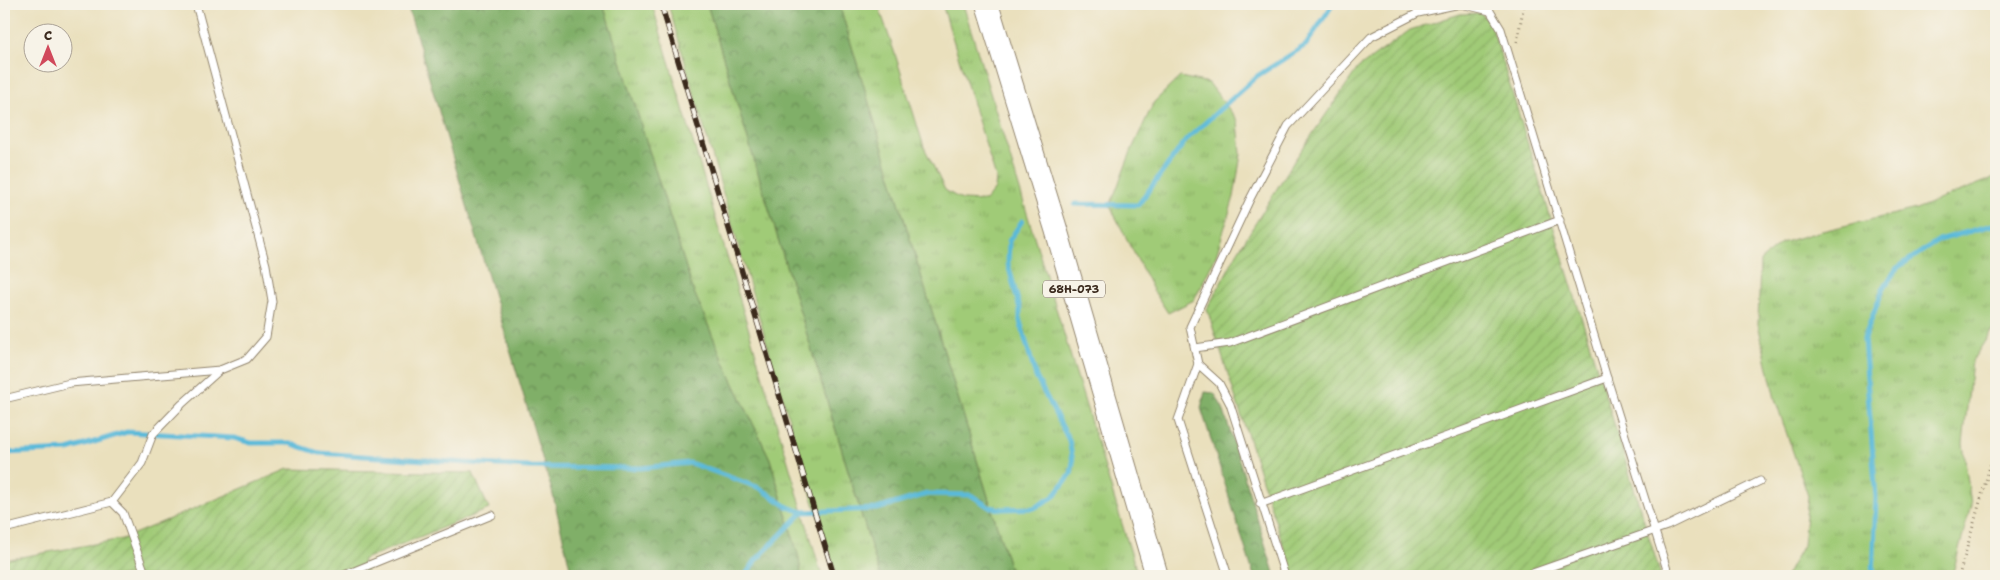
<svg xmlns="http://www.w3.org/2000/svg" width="2000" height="580" viewBox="0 0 2000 580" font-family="'Shantell Sans',sans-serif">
<defs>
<pattern id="grass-tufts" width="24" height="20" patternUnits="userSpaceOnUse" patternTransform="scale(1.25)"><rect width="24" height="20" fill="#a0cb77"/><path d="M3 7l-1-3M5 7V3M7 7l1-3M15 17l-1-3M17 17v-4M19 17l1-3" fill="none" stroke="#8bae66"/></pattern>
<pattern id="forest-crowns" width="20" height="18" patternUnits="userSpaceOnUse" patternTransform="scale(1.25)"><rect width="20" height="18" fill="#80af68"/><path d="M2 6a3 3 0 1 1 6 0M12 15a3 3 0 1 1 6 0" fill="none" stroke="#6a8f55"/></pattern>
<pattern id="garden-furrows" width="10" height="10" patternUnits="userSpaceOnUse" patternTransform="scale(1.25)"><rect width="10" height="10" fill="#a0cb77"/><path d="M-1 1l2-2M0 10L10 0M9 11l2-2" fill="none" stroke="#8bae66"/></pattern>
</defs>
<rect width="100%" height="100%" fill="#f7f3e8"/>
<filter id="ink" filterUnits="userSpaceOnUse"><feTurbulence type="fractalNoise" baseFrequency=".02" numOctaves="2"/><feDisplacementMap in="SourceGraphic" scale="10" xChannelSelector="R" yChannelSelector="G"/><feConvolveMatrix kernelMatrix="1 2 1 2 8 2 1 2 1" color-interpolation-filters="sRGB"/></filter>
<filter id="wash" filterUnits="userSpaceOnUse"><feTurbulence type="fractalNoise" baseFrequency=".0096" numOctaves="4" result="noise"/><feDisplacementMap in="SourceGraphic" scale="20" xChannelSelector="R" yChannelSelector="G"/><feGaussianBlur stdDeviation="1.12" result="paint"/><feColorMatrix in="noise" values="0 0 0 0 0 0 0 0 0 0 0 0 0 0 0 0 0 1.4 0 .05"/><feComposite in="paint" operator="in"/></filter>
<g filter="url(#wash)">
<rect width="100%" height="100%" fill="#eae0bd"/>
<!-- grass -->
<g fill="url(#grass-tufts)" stroke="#6e7a4a">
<polygon points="603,4 652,4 822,576 801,576 799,558 770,459 725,365 693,290"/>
<polygon points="668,4 707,4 880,576 837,576 806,478"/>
<polygon points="839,4 878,4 896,57 924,147 945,190 962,200 985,201 995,189 996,178 942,4 963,4 1138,576 1012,576"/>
<polygon points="1180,77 1209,83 1238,121 1241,154 1234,197 1216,256 1194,300 1168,313 1153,290 1110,206 1132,149 1154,102"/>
<polygon points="1996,176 1996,324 1972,361 1963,444 1971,505 1952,576 1786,576 1803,545 1808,496 1775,399 1758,324 1760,261 1781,243 1818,232 1916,209 1986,181"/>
</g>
<!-- forest -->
<g fill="url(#forest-crowns)" stroke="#5e6c43">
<polygon points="407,4 603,4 693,290 725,365 770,459 799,558 801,576 572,576 552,491"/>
<polygon points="707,4 839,4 1012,576 880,576"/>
<polygon points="1205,392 1214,393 1223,408 1275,576 1254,576 1201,408"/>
</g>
<!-- garden -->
<g fill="url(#garden-furrows)" stroke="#6e7a4a">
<polygon points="1481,13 1491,24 1661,576 1293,576 1207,309 1237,253 1294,161 1358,68 1410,30 1460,14"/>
<polygon points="288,469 473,473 489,509 362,560 368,576 4,576 4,560 122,539"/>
</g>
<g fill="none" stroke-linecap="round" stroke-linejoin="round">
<!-- stream -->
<g stroke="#5ab9d9" stroke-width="5">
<polyline points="1075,204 1138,205 1187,139 1257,76 1306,45 1333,4"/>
<polyline points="4,453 68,450 127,432 234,438 251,443 289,443 319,453 528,467 641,468 690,463 760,488 788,507 803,512 877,509 927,494 971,495 989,507 1001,509 1034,508 1053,497 1071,474 1073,462 1069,440 1036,377 1020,321 1020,309 1008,264 1009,241 1022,221"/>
<polyline points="745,576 756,560 803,512"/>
<polyline points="1873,576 1876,498 1864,338 1883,289 1897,268 1939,240 1996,224"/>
</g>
</g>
</g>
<g filter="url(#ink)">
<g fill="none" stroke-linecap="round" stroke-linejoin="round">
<defs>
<g id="service">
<polyline points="1461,4 1490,11 1501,29 1607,378"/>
<polyline points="1195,348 1230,343 1560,220"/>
<polyline points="1198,364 1219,383 1230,404 1285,576"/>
<polyline points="4,399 70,383 220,370 247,359 266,337 272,301 266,265 196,4"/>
<polyline points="112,502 123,513 146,576"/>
<polyline points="1260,504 1607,378 1669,576"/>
<polyline points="4,529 112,502 142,463 153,434 182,404 220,370"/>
<polyline points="342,576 492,515"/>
<polyline points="1228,576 1178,420 1198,364 1190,327 1250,199 1288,126 1371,37 1418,13 1460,4"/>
<polyline points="1524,576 1667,526 1760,481"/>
</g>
<polyline id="primary" points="987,4 1056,229 1157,576"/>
</defs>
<!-- service casing -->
<use href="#service" stroke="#92856e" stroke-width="9"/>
<!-- primary casing -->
<use href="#primary" stroke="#92856e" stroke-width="24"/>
<!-- path -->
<g stroke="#92856e" stroke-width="3" stroke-dasharray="1 4" stroke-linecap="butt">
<polyline points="1517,42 1524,4"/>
<polyline points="1959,576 1996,445"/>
</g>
<!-- service -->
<use href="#service" stroke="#fff" stroke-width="7"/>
<!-- primary -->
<use href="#primary" stroke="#fff" stroke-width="22"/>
<defs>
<polyline id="rail" points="661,4 834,576"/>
</defs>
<!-- rail casing -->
<use href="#rail" stroke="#3b2a1e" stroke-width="5.5"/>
<!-- rail -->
<use href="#rail" stroke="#f7f3e8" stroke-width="4" stroke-dasharray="11" stroke-linecap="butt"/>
</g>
</g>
<g text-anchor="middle" stroke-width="4" stroke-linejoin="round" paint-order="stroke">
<!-- shield labels -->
<rect fill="#f7f3e8" stroke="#73665b" stroke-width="1" x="1043" y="280.5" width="62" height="17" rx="4"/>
<g font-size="11" font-weight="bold" fill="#3b2a1e">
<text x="1074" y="293">68Н-073</text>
</g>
</g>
<!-- margin -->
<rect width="2000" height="580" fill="none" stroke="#f7f3e8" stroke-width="20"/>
<!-- north arrow -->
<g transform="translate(48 48)"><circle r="24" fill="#f7f3e8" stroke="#aca397"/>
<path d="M0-4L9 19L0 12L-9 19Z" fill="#d1495b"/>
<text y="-8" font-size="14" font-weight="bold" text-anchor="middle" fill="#3b2a1e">С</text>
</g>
</svg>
